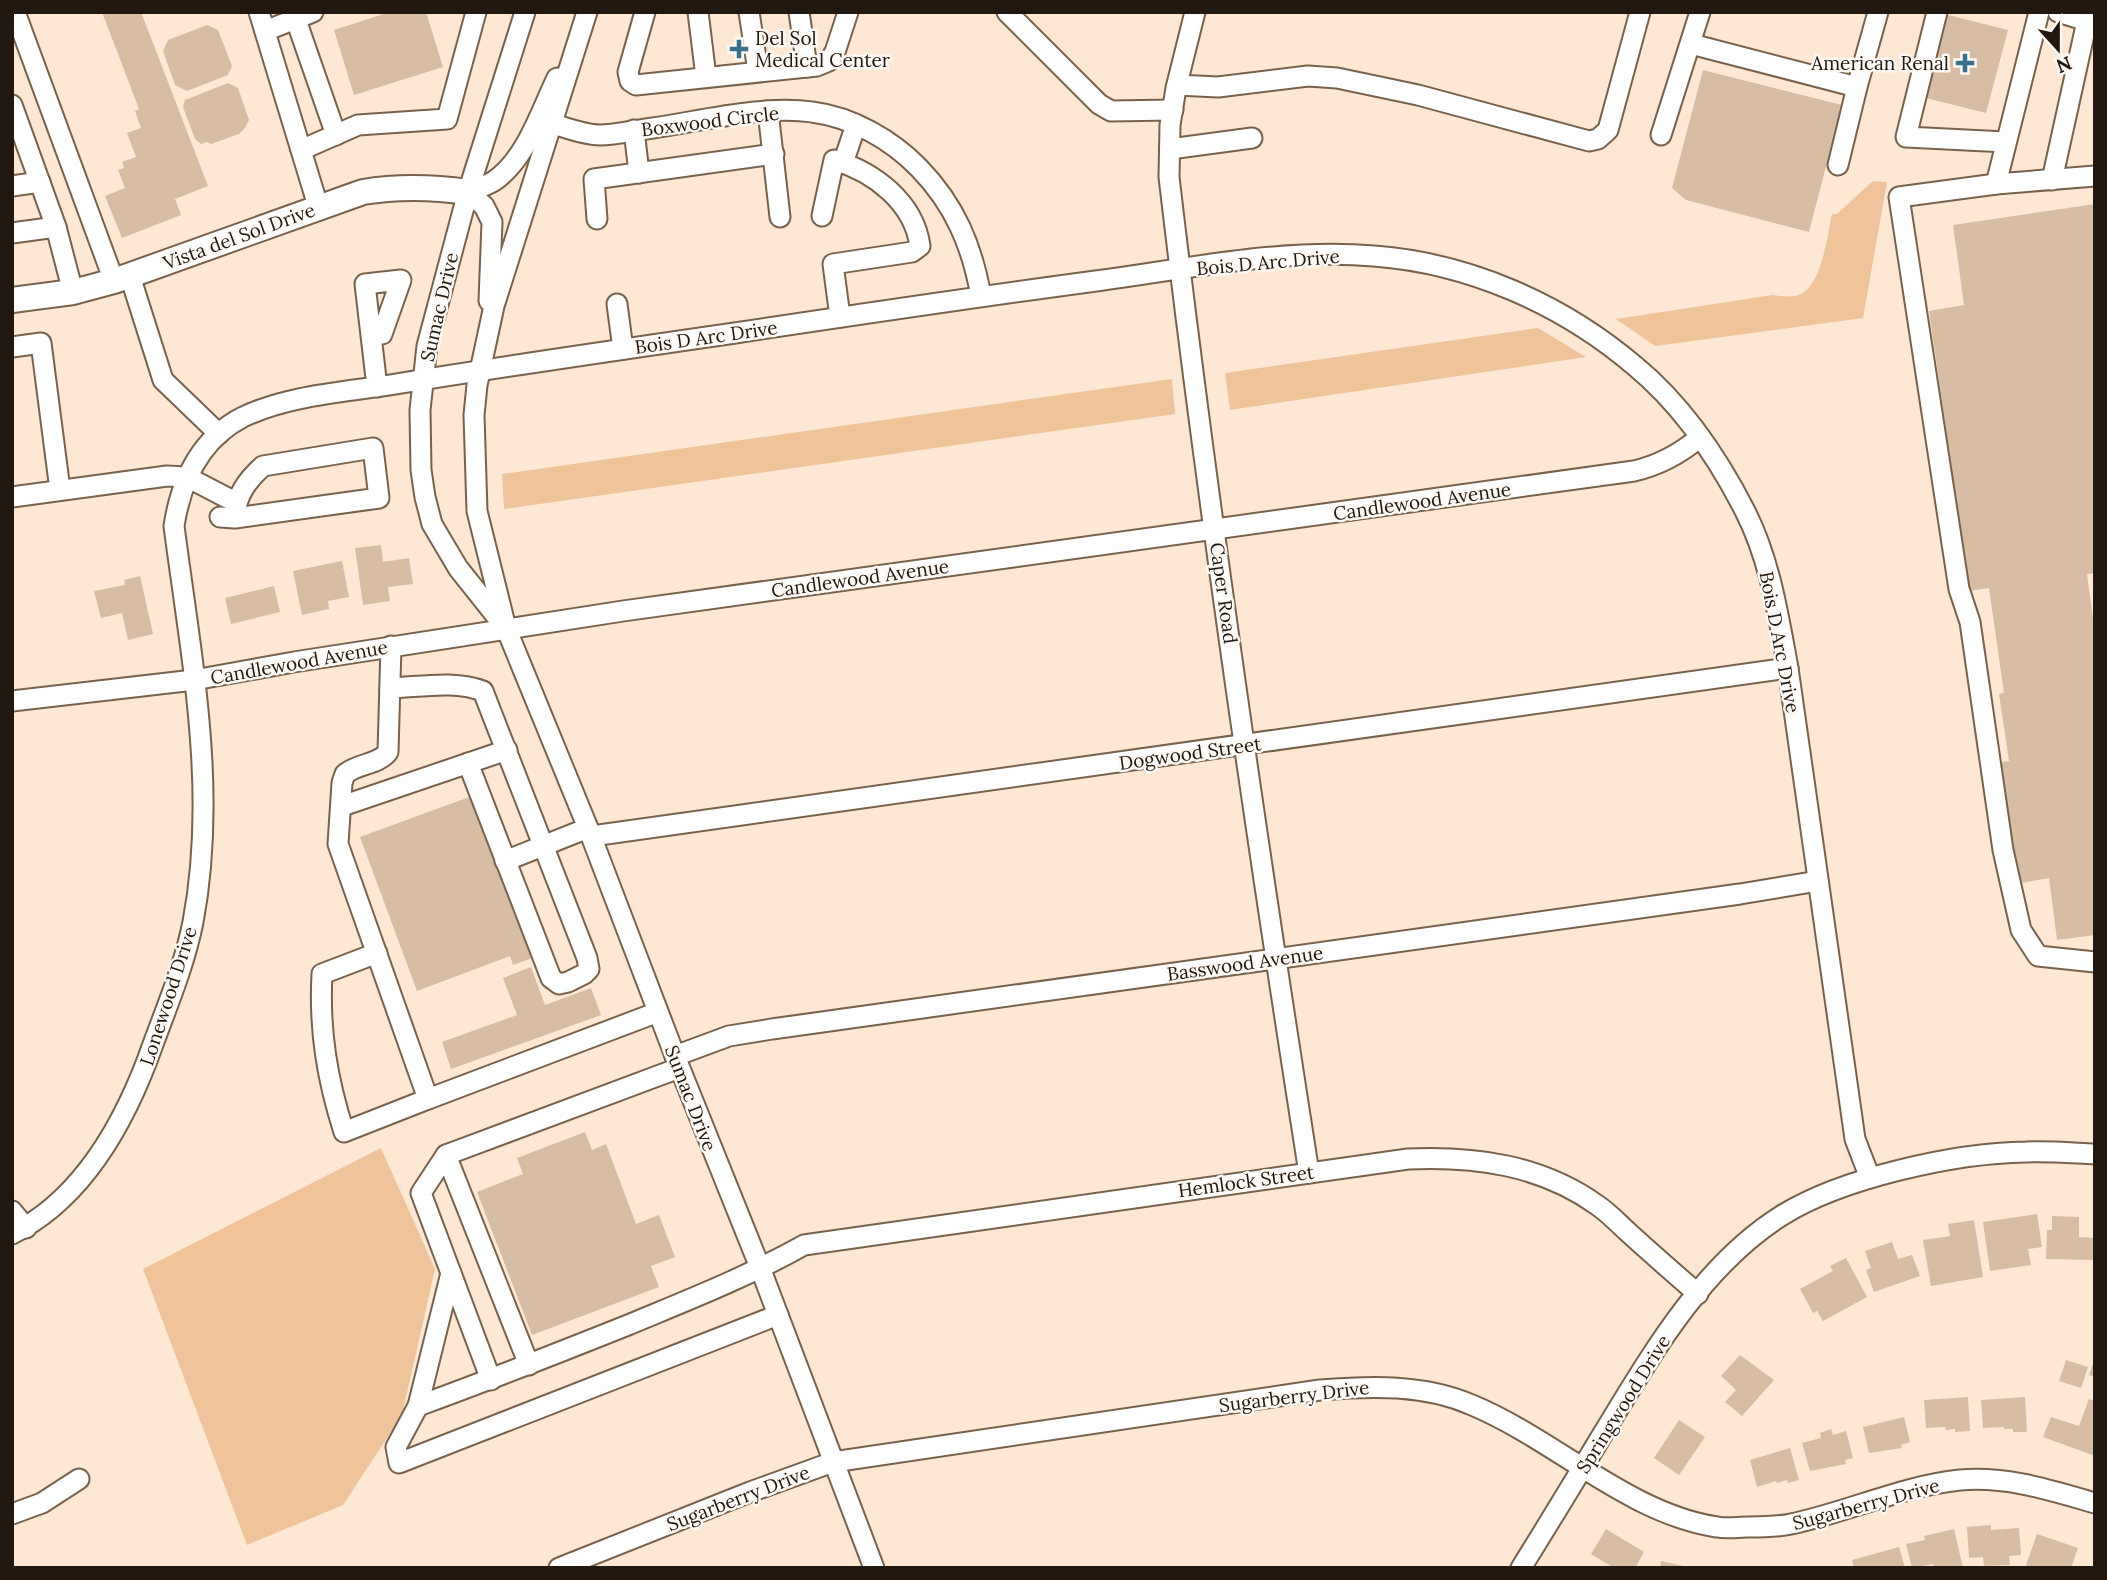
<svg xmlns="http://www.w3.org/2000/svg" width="2107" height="1580" viewBox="0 0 2107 1580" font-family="Lora,serif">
<rect width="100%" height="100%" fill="#fee8d4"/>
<!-- green -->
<g fill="#efc49b">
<path d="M 1873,181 L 1887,182 L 1863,318 L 1655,346 L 1616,319 L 1773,295 C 1780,296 1788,297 1795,296 C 1822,291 1827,236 1832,214 L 1837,214 Z"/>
<polygon points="1538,328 1586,357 1230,410 1225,373"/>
<polygon points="1172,379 1175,414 504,509 502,474"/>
<polygon points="381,1148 435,1269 402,1415 343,1505 247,1545 143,1269"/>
</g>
<!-- building -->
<g fill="#d7bda3">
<polygon points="102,12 141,12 208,186 175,199 181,215 122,238 105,196 125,188 118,170 124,168 122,162 136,157 127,133 141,128 135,111 139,109"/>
<polygon points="390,12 426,12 443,67 354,95 334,30"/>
<polygon points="1944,14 2008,30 1986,113 1922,97"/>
<polygon points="207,25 218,30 232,66 228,75 187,91 175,85 163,51 168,40"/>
<polygon points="1703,70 1842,105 1809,232 1686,200 1672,188"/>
<polygon points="228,83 238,88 249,120 245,128 239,134 211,144 207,142 201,144 195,139 183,107 185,100"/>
<polygon points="2095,204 2095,573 2087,574 2095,634 2095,935 2057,940 2049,878 2015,884 1996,763 2009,761 1999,694 2004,693 1989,588 1969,591 1929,311 1964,305 1953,225"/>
<polygon points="381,545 383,562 409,558 413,584 388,587 390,601 363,605 355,548"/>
<polygon points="342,561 349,597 328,601 329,609 302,615 293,571"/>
<polygon points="140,576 153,634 128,640 122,613 101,618 94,591 125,585 124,580"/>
<polygon points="274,586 280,612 231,624 225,598"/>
<polygon points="472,796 532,958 513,965 510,956 417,991 360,837"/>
<polygon points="531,967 545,1005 591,988 601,1015 451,1069 442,1042 517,1015 503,978"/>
<polygon points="585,1132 592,1150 606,1144 636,1224 659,1215 675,1257 651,1266 659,1287 532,1335 477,1192 523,1174 517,1158"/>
<polygon points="2037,1214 2042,1247 2028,1249 2031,1265 1990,1271 1983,1222"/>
<polygon points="2052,1216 2079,1217 2079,1237 2095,1238 2095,1260 2046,1259 2047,1230 2052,1230"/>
<polygon points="1974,1220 1983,1277 1931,1286 1923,1240 1950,1236 1948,1224"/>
<polygon points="1892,1242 1898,1259 1912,1255 1920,1276 1874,1292 1866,1270 1871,1268 1865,1251"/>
<polygon points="1846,1258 1867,1297 1823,1321 1817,1311 1813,1313 1800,1289 1833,1271 1830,1266"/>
<polygon points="1740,1355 1774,1380 1742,1416 1725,1402 1736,1390 1721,1376"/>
<polygon points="2066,1360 2088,1367 2081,1388 2059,1381"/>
<polygon points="2094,1360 2095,1360 2095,1377 2089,1375"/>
<polygon points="1968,1397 1970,1431 1955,1432 1955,1429 1946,1430 1945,1427 1926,1428 1924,1400"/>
<polygon points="2025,1397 2027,1432 2013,1432 2013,1429 2004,1429 2004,1427 1983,1428 1981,1400"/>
<polygon points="2089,1399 2095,1401 2095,1456 2043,1437 2051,1417 2079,1426"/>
<polygon points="1904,1417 1910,1442 1901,1445 1902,1448 1869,1453 1863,1427"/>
<polygon points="1679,1420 1705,1437 1679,1475 1654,1458"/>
<polygon points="1831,1429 1833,1435 1846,1431 1853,1458 1845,1460 1846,1464 1810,1471 1802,1443 1821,1438 1820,1433"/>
<polygon points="1790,1448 1799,1480 1788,1483 1787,1480 1777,1483 1776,1481 1757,1487 1750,1460"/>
<polygon points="1991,1525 1991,1530 2019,1528 2021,1555 2009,1556 2010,1565 1984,1566 1983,1557 1969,1558 1967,1527"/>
<polygon points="1606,1529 1644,1552 1635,1568 1614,1568 1591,1554"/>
<polygon points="1954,1529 1963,1568 1934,1568 1933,1564 1912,1568 1906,1544 1925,1540 1924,1536"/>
<polygon points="2037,1534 2078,1548 2071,1568 2025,1568"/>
<polygon points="1899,1547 1905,1568 1854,1568 1852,1560"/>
<polygon points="1661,1561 1688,1567 1688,1568 1660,1568"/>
</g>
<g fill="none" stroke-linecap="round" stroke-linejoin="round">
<defs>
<g id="minor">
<polyline points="15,12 114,281"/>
<polyline points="259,12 318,206"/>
<polyline points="587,12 494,306 477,385 474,415 477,511 506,628 588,828 675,1056 761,1270 874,1568"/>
<polyline points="645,12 628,72 630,81 636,85 817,66 829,61 835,52 848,12"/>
<polyline points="698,12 706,77"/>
<polyline points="749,12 758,71"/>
<polyline points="799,12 807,67"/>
<polyline points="1007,12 1099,104 1111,111 1173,110"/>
<path d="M 1195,12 L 1176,88 L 1170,125 L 1169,177 C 1208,510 1257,842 1309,1173"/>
<polyline points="1937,12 1906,137 2006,142"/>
<polyline points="2058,12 2087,21"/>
<polyline points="295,17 336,135"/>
<polyline points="265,31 313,12"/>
<polyline points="1691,44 1857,87 1878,12"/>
<polyline points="1177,85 1218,87 1308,76 1337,78 1418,95 1589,141 1598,139 1608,130 1640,12"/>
<polyline points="12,105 56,227"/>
<polyline points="768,111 780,217"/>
<path d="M 553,124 C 567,128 585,135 600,135 C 617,135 635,130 653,128 C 701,121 765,105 812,112 C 852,117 892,140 919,168 C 955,205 972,246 981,296"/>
<polyline points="634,130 639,173"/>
<polyline points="1661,135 1700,12"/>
<polyline points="1170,149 1252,138"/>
<polyline points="301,150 358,125 447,119 476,12"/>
<polyline points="843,163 856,125"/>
<polyline points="1838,165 1857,87"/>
<polyline points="2095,176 1996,184 1899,197 1959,589 1970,622 2003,850 2021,930 2038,956 2095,962"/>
<polyline points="2052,180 2087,21 2095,19"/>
<polyline points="1996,184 2039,12"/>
<polyline points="12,186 40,182"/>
<path d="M 468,192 C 476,189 486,186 494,181 C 526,159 540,113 557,78"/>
<polyline points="468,192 484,206 492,222 489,301"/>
<path d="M 822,216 L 834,160 C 874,172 914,202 920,246 L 912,252 L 833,264 L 840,317"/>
<polyline points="597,219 594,179 774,154"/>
<polyline points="12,233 56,227 73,292"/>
<polyline points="130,276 163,380 219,434"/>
<polyline points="617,304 623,349"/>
<polyline points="371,336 382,334 401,280 365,284 377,387"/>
<polyline points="12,347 41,343 60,490"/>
<polyline points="12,497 167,476 187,477 235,502"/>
<path d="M 220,517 L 235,518 L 379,498 L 373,448 L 263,466 C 247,480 235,497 235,518"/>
<polyline points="501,622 458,568 432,524 425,497 421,470 420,410 427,346 468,192 525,12"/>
<path d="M 391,646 L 388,752 C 378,765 358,763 345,774 L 342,783 L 338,844 L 428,1099 L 658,1012"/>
<path d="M 390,688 C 420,687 455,680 483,691 L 587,958 L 589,969 L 584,974 L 568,982 L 559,984 L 551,978 L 468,763"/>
<path d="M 12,701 L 194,680 L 294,662 L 623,611 L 1634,471 C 1660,465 1680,454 1700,437"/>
<polyline points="342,806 507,750"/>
<polyline points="592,836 1788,668"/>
<polyline points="505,861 588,828"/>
<path d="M 377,953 L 322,974 C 319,1030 327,1079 344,1132 L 428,1099"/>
<polyline points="675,1056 729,1036 772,1029 1740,894 1818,881"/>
<polyline points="446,1155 421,1193 491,1380"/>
<polyline points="12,1211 26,1228"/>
<path d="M 12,1234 C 81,1200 122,1127 148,1058 C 164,1013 184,968 193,922 C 218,790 191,657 174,526 C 181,481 200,439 243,417 C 291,394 350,392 402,383 C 513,365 624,349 735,333 C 855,315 976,297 1096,281 C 1187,269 1282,248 1374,256 C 1469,263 1562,304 1635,366 C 1681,404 1718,458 1745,511 C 1770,560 1778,614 1788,668 L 1855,1139 L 1870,1178"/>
<path d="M 778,1315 L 399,1463 L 396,1447 L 418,1406 C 489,1380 558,1353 628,1325 C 688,1300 747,1277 804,1245 L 1408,1159 C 1475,1156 1541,1165 1597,1205 C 1609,1213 1619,1224 1629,1233 C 1652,1254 1675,1274 1698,1294"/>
<polyline points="529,1365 446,1155 679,1068"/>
<polyline points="418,1406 451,1273"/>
<polyline points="12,1514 42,1503 79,1479"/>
<path d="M 559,1568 L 750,1492 L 833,1462 L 1320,1390 C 1371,1386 1424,1384 1472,1405 C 1554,1439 1629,1514 1717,1527 C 1727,1529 1738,1527 1748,1527 C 1762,1527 1777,1527 1791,1524 C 1848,1512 1902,1486 1960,1480 C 2007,1476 2050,1490 2095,1503"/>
<path d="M 1521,1568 C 1549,1523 1577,1477 1604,1432 C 1651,1355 1703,1265 1781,1216 C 1841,1178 1955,1153 2026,1152 C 2049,1151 2072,1153 2095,1154"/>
</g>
<path id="major" d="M 12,300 L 73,292 L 114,281 L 363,192 C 399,186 432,187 468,192"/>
</defs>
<!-- minor casing -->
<use href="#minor" stroke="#79624b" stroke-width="23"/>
<!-- major casing -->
<use href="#major" stroke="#79624b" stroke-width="28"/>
<!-- minor -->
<use href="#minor" stroke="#fff" stroke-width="19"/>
<!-- major -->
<use href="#major" stroke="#fff" stroke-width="24"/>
</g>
<!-- markers -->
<g fill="#38718b" stroke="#fef9f4" stroke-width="2.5">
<path d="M735.5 38.5h7v7h7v7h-7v7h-7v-7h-7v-7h7z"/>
<path d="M1961.5 52.5h7v7h7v7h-7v7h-7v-7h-7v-7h7z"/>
</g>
<g text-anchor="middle" stroke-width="5" stroke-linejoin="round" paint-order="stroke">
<!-- poi labels -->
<g font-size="19" fill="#22180f" stroke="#fef9f4" text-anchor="start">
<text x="755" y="45">Del Sol<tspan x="755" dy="22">Medical Center</tspan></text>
<text x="1949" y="70" text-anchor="end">American Renal</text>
</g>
<!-- street labels -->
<g font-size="19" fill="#22180f" stroke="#fef9f4">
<text transform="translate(710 121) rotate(-7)" y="7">Boxwood Circle</text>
<text transform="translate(239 236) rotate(-20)" y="7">Vista del Sol Drive</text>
<text transform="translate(1268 262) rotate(-5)" y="7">Bois D Arc Drive</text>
<text transform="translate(439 307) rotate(-77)" y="7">Sumac Drive</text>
<text transform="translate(706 337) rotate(-8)" y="7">Bois D Arc Drive</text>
<text transform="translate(1422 501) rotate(-8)" y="7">Candlewood Avenue</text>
<text transform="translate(860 578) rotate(-8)" y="7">Candlewood Avenue</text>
<text transform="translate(1224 593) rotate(82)" y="7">Caper Road</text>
<text transform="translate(1780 642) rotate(79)" y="7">Bois D Arc Drive</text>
<text transform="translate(299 662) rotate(-10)" y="7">Candlewood Avenue</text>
<text transform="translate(1190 753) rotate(-8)" y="7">Dogwood Street</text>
<text transform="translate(1245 963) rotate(-8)" y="7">Basswood Avenue</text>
<text transform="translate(168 996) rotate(-72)" y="7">Lonewood Drive</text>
<text transform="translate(691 1098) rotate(69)" y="7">Sumac Drive</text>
<text transform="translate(1246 1181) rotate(-8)" y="7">Hemlock Street</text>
<text transform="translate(1294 1396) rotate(-7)" y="7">Sugarberry Drive</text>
<text transform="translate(1623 1404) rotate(-58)" y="7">Springwood Drive</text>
<text transform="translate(738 1498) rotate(-21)" y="7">Sugarberry Drive</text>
<text transform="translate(1866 1504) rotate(-15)" y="7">Sugarberry Drive</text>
</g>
</g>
<!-- border -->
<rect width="2107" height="1580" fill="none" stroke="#22180f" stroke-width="28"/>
<!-- north arrow -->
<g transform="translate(2058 49) rotate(159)" stroke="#fef9f4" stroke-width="5" paint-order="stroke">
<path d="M0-5L12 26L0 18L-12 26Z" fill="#22180f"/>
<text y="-10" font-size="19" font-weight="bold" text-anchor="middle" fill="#22180f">N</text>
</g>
</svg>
